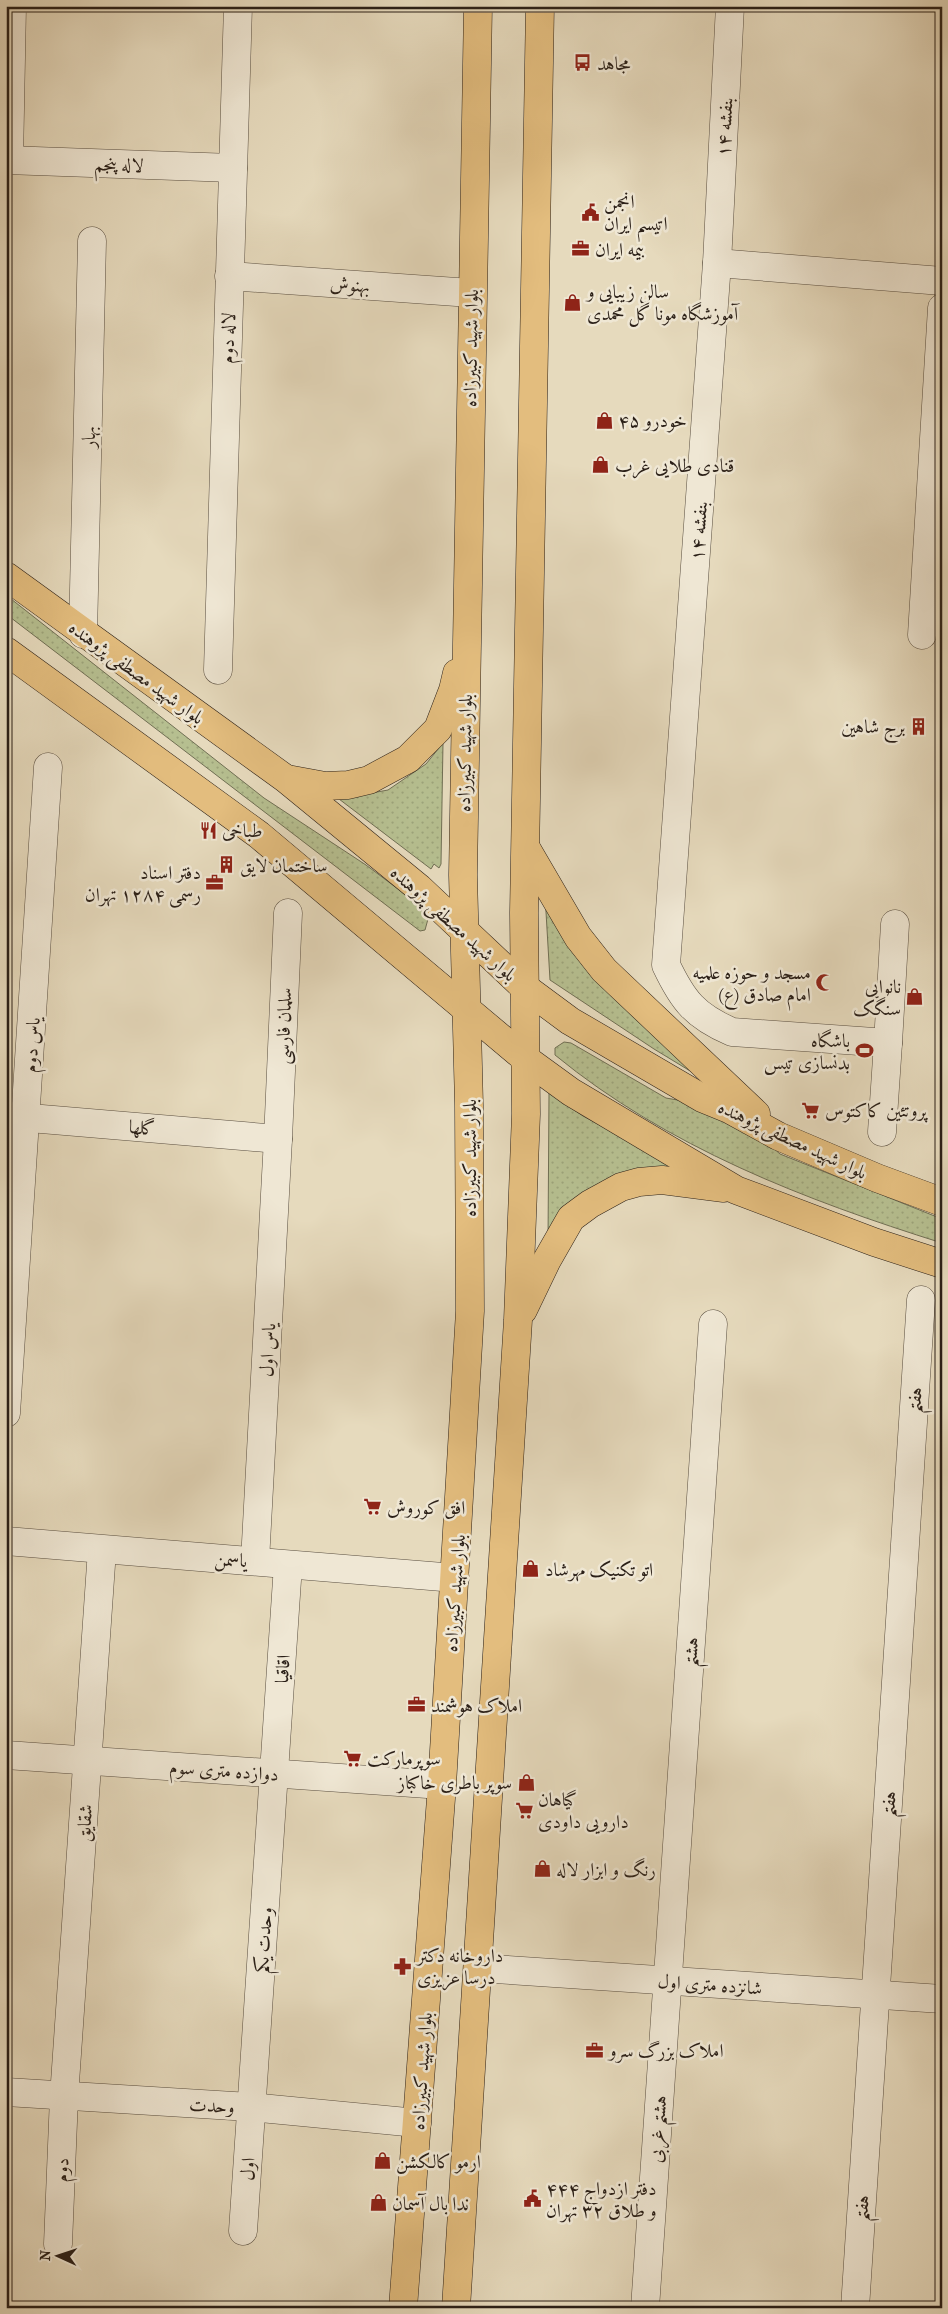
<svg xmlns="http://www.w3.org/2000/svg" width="948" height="2314" viewBox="0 0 948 2314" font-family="'IM FELL French Canon',Amiri,serif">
<defs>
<pattern id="grass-dots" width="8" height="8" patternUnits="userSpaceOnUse" patternTransform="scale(1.25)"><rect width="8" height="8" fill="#b6bf90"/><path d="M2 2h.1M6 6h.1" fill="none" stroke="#9da47b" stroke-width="1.8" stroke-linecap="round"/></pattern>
</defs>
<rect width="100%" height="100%" fill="#e6dabd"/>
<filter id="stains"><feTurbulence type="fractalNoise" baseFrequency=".004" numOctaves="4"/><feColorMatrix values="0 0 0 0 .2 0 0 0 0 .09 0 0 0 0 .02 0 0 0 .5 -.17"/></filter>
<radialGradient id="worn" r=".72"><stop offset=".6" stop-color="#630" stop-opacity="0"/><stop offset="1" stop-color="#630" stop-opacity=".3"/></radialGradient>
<!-- grass -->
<g fill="url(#grass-dots)" stroke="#706f54">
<polygon points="6,595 264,798 366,865 402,892 419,907 428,919 425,930 420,931 6,614"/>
<polygon points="443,743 441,864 439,868 434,864 431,869 339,799 388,790 426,764"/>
<polygon points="545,895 728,1094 654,1049 550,980"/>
<path d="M 564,1042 L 571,1043 L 666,1098 L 729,1109 L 780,1154 L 942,1219 L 942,1243 C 805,1200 667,1147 555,1055 L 555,1048 Z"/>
<polygon points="549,1093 583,1116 697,1177 664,1173 548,1241"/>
</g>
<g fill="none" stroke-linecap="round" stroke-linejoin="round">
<defs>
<g id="minor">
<path d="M 730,6 L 717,263 L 666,965 C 683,1001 695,1016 732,1032 L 888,1043 L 895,924"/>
<polyline points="6,160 233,168"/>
<polyline points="9,160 12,6"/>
<polyline points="717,263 942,281"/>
<polyline points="229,276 471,293"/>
<polyline points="83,634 92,241"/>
<polyline points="922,635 942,308"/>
<polyline points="218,670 238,6"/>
<polyline points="6,1116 278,1139"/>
<polyline points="882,1132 888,1043"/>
<polyline points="6,1413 48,767"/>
<polyline points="6,1541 455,1578"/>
<polyline points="255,1561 278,1139 288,913"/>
<polyline points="6,1755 442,1785"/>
<polyline points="479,1968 942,1999"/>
<polyline points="6,2092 250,2107 417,2123"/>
<polyline points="243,2231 288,1565"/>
<polyline points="58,2244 64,2097 102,1550"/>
<polyline points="645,2308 713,1324"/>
<polyline points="855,2308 921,1300"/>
</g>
<g id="major">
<polyline points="6,576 286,779 419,888 524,987 570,1021 702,1098 729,1109 778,1136 877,1178 942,1202"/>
<polyline points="6,651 259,835 527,1060 571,1092 736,1190 874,1242 942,1264"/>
<polyline points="287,779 325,786 348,785 369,780 408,759 438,729 453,690 457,673"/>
<polyline points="526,848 578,937 604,970 756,1114"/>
<polyline points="523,1310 547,1260 571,1218 590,1204 621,1187 639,1182 662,1180 724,1188"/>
<polyline points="403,2308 442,1785 470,1311 469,1105 463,875 478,6"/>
<polyline points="456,2308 518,1320 526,1114 524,913 540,6"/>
</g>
</defs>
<!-- minor casing -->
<use href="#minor" stroke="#594e40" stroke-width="29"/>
<!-- major casing -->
<use href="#major" stroke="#2a1f17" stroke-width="29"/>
<!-- minor -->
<use href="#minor" stroke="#efe7d4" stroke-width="28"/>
<!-- major -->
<use href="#major" stroke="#e3bd7e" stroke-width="28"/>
</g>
<!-- icons -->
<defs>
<symbol id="bus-bare" viewBox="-9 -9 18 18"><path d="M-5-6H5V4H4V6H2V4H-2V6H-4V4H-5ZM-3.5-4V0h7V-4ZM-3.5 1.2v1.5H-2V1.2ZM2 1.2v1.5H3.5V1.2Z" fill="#8f2418" stroke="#efe7d4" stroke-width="2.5" paint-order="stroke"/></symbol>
<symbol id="civic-bare" viewBox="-9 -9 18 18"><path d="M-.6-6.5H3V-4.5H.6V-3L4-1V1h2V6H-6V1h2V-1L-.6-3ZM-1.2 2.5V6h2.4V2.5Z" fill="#8f2418" stroke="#efe7d4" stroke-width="2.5" paint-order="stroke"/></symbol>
<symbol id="office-bare" viewBox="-9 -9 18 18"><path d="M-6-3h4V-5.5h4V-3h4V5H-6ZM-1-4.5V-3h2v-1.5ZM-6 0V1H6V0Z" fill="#8f2418" stroke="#efe7d4" stroke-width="2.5" paint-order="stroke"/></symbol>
<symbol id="shop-bare" viewBox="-9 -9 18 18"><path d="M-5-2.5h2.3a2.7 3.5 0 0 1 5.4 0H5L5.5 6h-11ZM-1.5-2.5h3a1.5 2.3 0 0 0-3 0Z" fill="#8f2418" stroke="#efe7d4" stroke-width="2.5" paint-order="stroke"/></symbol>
<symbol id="building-bare" viewBox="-9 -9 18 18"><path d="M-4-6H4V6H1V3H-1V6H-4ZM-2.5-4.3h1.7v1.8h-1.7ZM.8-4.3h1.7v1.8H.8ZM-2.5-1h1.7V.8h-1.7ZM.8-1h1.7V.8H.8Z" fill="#8f2418" stroke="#efe7d4" stroke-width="2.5" paint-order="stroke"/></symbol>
<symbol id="restaurant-bare" viewBox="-9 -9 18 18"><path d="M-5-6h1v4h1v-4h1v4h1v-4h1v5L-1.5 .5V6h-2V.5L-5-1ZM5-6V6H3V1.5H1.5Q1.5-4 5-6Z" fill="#8f2418" stroke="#efe7d4" stroke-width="2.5" paint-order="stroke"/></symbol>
<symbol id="mosque-bare" viewBox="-9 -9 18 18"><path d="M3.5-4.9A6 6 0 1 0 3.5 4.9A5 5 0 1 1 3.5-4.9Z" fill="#8f2418" stroke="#efe7d4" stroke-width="2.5" paint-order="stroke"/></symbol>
<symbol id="stadium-bare" viewBox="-9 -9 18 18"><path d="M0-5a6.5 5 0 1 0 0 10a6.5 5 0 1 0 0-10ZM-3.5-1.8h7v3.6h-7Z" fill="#8f2418" stroke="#efe7d4" stroke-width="2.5" paint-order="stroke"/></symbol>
<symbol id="supermarket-bare" viewBox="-9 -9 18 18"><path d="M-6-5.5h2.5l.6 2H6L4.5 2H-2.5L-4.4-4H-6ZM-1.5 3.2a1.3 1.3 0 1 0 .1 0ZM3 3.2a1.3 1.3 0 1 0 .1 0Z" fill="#8f2418" stroke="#efe7d4" stroke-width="2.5" paint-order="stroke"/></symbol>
<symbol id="pharmacy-bare" viewBox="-9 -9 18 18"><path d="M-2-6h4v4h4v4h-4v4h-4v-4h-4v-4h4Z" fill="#8f2418" stroke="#efe7d4" stroke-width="2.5" paint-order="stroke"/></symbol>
</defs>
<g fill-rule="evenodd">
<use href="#bus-bare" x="570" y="50" width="25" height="25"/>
<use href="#civic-bare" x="578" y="200" width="25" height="25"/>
<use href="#office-bare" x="568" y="236" width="25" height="25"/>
<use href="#shop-bare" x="560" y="290" width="25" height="25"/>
<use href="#shop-bare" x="592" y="408" width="25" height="25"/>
<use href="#shop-bare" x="588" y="452" width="25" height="25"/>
<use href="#building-bare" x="906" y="714" width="25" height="25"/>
<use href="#restaurant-bare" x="196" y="818" width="25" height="25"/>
<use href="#building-bare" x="214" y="852" width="25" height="25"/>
<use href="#office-bare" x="202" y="870" width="25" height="25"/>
<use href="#mosque-bare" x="812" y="970" width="25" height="25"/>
<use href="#shop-bare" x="902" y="984" width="25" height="25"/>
<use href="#stadium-bare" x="852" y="1038" width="25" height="25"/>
<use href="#supermarket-bare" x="798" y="1098" width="25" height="25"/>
<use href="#supermarket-bare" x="360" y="1494" width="25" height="25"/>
<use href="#shop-bare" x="518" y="1556" width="25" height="25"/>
<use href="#office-bare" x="404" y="1692" width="25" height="25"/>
<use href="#supermarket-bare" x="340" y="1746" width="25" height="25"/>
<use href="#shop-bare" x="514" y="1770" width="25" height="25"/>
<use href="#supermarket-bare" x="512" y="1798" width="25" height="25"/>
<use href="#shop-bare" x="530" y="1856" width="25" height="25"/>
<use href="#pharmacy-bare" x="390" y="1954" width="25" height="25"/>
<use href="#office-bare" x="582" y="2038" width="25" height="25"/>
<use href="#shop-bare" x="370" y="2148" width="25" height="25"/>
<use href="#civic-bare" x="520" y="2186" width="25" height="25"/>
<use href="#shop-bare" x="366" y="2190" width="25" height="25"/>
</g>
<g text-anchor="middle" stroke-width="5" stroke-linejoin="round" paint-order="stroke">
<!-- poi labels -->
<g font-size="19" fill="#2a1f17" stroke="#efe7d4" text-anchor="start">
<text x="597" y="70">مجاهد</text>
<text x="604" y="208">انجمن<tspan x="604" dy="22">اتیسم ایران</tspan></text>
<text x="595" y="256">بیمه ایران</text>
<text x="587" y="298">سالن زیبایی و<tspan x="587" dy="22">آموزشگاه مونا گل محمدی</tspan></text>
<text x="618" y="427">خودرو ۴۵</text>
<text x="615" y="472">قنادی طلایی غرب</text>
<text x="905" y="733" text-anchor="end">برج شاهین</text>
<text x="222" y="837">طباخی</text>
<text x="240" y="872">ساختمان لایق</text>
<text x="201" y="879" text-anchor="end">دفتر اسناد<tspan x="201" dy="22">رسمی ۱۲۸۴ تهران</tspan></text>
<text x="811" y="979" text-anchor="end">مسجد و حوزه علمیه<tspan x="811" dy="22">امام صادق (ع)</tspan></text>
<text x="901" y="993" text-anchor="end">نانوایی<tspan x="901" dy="22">سنگک</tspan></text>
<text x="850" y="1047" text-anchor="end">باشگاه<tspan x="850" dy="22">بدنسازی تیس</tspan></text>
<text x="825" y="1117">پروتئین کاکتوس</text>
<text x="387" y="1514">افق کوروش</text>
<text x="545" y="1576">اتو تکنیک مهرشاد</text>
<text x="431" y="1712">املاک هوشمند</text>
<text x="367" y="1765">سوپرمارکت</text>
<text x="512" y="1789" text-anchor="end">سوپر باطری خاکباز</text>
<text x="538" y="1806">گیاهان<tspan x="538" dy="22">دارویی داودی</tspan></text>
<text x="556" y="1876">رنگ و ابزار لاله</text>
<text x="417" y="1962">داروخانه دکتر<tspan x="417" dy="22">درسا عزیزی</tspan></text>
<text x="609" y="2057">املاک بزرگ سرو</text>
<text x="396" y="2168">ارمو کالکشن</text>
<text x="546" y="2195">دفتر ازدواج ۴۴۴<tspan x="546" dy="22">و طلاق ۳۲ تهران</tspan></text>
<text x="392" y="2210">ندا بال آسمان</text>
</g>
<!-- street labels -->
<g font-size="19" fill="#2a1f17" stroke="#efe7d4">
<text transform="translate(724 127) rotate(-87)" y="7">بنفشه ۱۴</text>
<text transform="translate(119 164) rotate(2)" y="7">لاله پنجم</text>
<text transform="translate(350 284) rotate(4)" y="7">بهنوش</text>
<text transform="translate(227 338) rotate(-88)" y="7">لاله دوم</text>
<text transform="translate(470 348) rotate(-89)" y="7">بلوار شهید کبیرزاده</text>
<text transform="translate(88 437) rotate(-89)" y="7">بهار</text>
<text transform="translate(698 531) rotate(-86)" y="7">بنفشه ۱۴</text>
<text transform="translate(137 672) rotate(36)" y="7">بلوار شهید مصطفی پژوهنده</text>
<text transform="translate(464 753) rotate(-89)" y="7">بلوار شهید کبیرزاده</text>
<text transform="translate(454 923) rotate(42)" y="7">بلوار شهید مصطفی پژوهنده</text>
<text transform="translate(283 1026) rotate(-88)" y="7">سلمان فارسی</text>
<text transform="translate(31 1045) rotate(-86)" y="7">یاس دوم</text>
<text transform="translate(142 1127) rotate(5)" y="7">گلها</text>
<text transform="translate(793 1139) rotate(25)" y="7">بلوار شهید مصطفی پژوهنده</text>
<text transform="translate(469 1158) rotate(-90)" y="7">بلوار شهید کبیرزاده</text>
<text transform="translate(267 1350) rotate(-87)" y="7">یاس اول</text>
<text transform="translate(914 1400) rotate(-86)" y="7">هفتم</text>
<text transform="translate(231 1559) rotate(4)" y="7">یاسمن</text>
<text transform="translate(454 1593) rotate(-86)" y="7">بلوار شهید کبیرزاده</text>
<text transform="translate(690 1652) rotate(-86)" y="7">هشتم</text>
<text transform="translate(282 1669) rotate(-86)" y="7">اقاقیا</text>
<text transform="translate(224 1770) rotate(4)" y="7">دوازده متری سوم</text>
<text transform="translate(888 1804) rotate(-86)" y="7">هفتم</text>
<text transform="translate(84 1823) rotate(-86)" y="7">شقایق</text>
<text transform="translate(263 1940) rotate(-86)" y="7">وحدت یکم</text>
<text transform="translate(710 1984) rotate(4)" y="7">شانزده متری اول</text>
<text transform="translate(421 2071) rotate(-86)" y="7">بلوار شهید کبیرزاده</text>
<text transform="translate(212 2105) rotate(3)" y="7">وحدت</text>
<text transform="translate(657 2129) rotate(-86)" y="7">هشتم غربی</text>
<text transform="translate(247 2169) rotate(-87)" y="7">اول</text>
<text transform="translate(61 2170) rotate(-88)" y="7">دوم</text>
<text transform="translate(861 2208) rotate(-86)" y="7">هفتم</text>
</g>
</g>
<!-- margin -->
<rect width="948" height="2314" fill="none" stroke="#e6dabd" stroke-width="25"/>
<rect x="8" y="8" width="933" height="2299" fill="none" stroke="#2a1f17" stroke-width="2.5"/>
<rect x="12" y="12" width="923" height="2289" fill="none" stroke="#2a1f17"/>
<!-- north arrow -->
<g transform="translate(58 2256) rotate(273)" stroke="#efe7d4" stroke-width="4" paint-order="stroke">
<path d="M0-4L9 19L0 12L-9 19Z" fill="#2a1f17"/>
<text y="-8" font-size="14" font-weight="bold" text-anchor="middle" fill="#2a1f17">N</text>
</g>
<rect width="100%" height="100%" filter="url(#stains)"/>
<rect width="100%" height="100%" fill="url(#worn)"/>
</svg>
